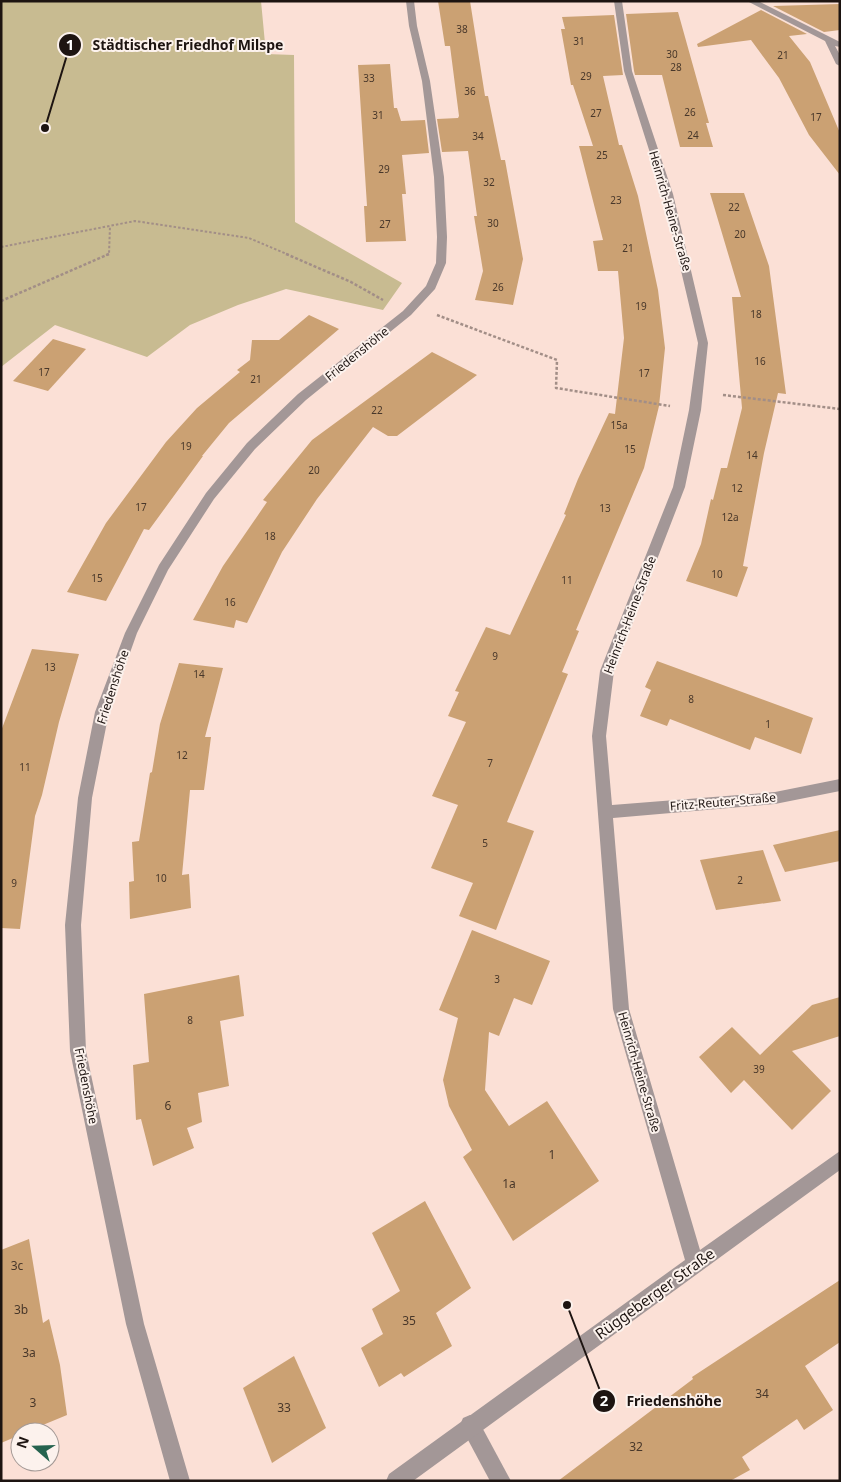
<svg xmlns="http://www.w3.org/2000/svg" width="841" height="1482" viewBox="0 0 841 1482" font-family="'Noto Sans',sans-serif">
<rect width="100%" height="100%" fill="#fbe0d6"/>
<!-- green -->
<polygon fill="#c8bb91" points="1,1 261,1 266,54 294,55 295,222 402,283 383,310 286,289 238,305 190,325 147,357 55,325 1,367"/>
<!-- building -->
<g fill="#cba173">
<polygon points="438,1 470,1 485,96 488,96 501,160 505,160 523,259 513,305 475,300 483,271 474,216 477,216 468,151 442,152 437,119 458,118 459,116 450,46 445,46"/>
<polygon points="840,4 840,30 824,32 773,6"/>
<polygon points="761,10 807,34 789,36 810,62 840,133 840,175 809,135 779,78 751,40 698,47 697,44"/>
<polygon points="678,12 709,123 706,123 713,147 680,147 662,75 635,75 634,71 626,14"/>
<polygon points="614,15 623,75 603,76 619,145 622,145 638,196 658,290 665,348 659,406 644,468 576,630 579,631 562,672 568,674 507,822 534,831 496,930 459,916 473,883 431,868 458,805 432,796 466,722 448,716 459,692 455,691 486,627 510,635 566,515 564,514 578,479 609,413 615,414 624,338 618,271 598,271 593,241 603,240 579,146 593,146 573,85 571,85 561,29 565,29 562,17"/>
<polygon points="390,64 394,108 397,108 401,121 425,120 429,153 402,155 406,194 402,194 406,241 366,242 364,206 367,206 358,65"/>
<polygon points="710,193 744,193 769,266 786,394 778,393 764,453 743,566 748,567 737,597 686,581 701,544 711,499 713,500 721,468 727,468 742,408 732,297 741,297"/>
<polygon points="309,315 339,329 229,423 202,456 203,456 149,530 144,529 106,601 67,592 106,523 166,442 197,408 240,372 237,370 250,360 252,340 279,340"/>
<polygon points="53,339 86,349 48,391 13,381"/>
<polygon points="432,352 477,375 397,436 388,436 373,427 317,499 282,552 247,623 236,620 234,628 193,620 223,566 267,502 263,500 312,440"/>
<polygon points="32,649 79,654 59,722 42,795 35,816 20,929 1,928 1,731"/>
<polygon points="657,661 813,718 801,754 755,737 750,750 670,719 667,726 640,716 651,690 645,687"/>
<polygon points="179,663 223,668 205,737 211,737 204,790 190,790 182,875 189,874 191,908 130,919 129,882 134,881 132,842 139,841 150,773 152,772 160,724"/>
<polygon points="840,830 840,861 785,872 773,845"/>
<polygon points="763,850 781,901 716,910 700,860"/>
<polygon points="472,930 550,961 532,1005 514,998 499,1036 489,1032 485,1090 509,1126 547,1101 599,1181 513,1241 463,1157 472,1150 449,1106 443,1080 458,1018 439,1010"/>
<polygon points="239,975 244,1016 220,1021 229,1086 198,1093 202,1122 187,1128 194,1148 153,1166 141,1119 136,1120 133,1065 149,1062 144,994"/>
<polygon points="840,997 840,1036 792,1051 831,1091 792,1130 744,1080 731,1093 699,1057 732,1027 760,1055 812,1005"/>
<polygon points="425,1201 471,1288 436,1313 452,1346 404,1377 401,1373 379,1387 361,1348 383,1334 372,1309 400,1291 372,1233"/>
<polygon points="29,1239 43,1323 49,1319 60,1365 67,1415 26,1432 20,1432 20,1435 1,1443 1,1250"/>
<polygon points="840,1280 840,1342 805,1366 833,1410 804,1430 797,1419 742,1457 750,1470 730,1481 558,1481 693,1379 692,1377"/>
<polygon points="294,1356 326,1428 272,1463 243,1388"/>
</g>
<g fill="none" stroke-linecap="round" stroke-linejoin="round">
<!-- path-far1 -->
<g stroke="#a28e87" stroke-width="2" stroke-dasharray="2.5 2" stroke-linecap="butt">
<polyline points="1,247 135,221 249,238 289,255"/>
<polyline points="106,255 109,254 110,226"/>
</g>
<!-- path -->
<g stroke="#a28e87" stroke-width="2.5" stroke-dasharray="3 2" stroke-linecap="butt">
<polyline points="286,254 351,282 383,300"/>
<polyline points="1,301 109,254"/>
<polyline points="437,315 557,360 556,388 670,406"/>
<polyline points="723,395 840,409"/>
</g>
<!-- pedestrian -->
<polygon fill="#a39797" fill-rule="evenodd" points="470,1415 477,1418 511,1481 490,1481 460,1425 463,1418"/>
<!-- minor -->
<g fill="#a39797" fill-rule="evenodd">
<polygon points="406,1 414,1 417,26 430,81 444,177 447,237 446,263 435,289 411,315 306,400 255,449 214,499 168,570 137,633 109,712 92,798 81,925 86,1051 144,1324 190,1481 170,1481 126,1324 70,1051 65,925 78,798 95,712 125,633 159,565 206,493 247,443 298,394 403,311 426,286 436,263 437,237 434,177 422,81 409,26"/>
<polygon points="614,1 622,1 632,71 673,194 708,343 701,410 685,487 614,671 606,736 612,805 775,792 840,779 840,791 775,804 613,818 629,1009 700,1250 840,1151 840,1170 413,1481 386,1481 389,1474 685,1260 613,1009 592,736 600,671 673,487 689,410 698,343 663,194 624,71"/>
<polygon points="747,1 758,1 840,42 840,47 835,46 840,55 840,66 836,64 825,41"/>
</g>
</g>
<g text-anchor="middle" stroke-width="4" stroke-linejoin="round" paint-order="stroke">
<!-- number labels -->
<g font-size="10" fill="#48372a">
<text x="462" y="33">38</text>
<text x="579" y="45">31</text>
<text x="672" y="58">30</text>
<text x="783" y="59">21</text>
<text x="676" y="71">28</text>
<text x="586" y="80">29</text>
<text x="369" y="82">33</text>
<text x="470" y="95">36</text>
<text x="690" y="116">26</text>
<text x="596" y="117">27</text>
<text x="378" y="119">31</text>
<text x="816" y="121">17</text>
<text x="693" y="139">24</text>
<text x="478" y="140">34</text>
<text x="602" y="159">25</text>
<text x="384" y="173">29</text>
<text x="489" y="186">32</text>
<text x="616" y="204">23</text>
<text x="734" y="211">22</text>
<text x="493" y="227">30</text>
<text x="385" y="228">27</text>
<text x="740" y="238">20</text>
<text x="628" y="252">21</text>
<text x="498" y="291">26</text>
<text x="641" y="310">19</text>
<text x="756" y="318">18</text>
<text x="760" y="365">16</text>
<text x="44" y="376">17</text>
<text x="644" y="377">17</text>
<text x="256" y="383">21</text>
<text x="377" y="414">22</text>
<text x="619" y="429">15a</text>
<text x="186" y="450">19</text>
<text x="630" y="453">15</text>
<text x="752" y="459">14</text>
<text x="314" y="474">20</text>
<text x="737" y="492">12</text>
<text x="141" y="511">17</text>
<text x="605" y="512">13</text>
<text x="730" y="521">12a</text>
<text x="270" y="540">18</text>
<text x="717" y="578">10</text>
<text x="97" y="582">15</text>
<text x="567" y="584">11</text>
<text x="230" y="606">16</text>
<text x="495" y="660">9</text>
<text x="50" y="671">13</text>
<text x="199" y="678">14</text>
<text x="691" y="703">8</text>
<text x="768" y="728">1</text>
<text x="182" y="759">12</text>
<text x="490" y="767">7</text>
<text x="25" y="771">11</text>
<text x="485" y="847">5</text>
<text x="161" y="882">10</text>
<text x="740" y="884">2</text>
<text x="14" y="887">9</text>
<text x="497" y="983">3</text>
<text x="190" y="1024">8</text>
<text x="759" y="1073">39</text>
</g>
<!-- street labels -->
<g font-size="12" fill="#1d1411" stroke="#fcf2ed">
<text transform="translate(670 211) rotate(74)" y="4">Heinrich-Heine-Straße</text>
<text transform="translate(357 354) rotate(-39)" y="4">Friedenshöhe</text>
<text transform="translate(630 615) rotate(-69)" y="4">Heinrich-Heine-Straße</text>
<text transform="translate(113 687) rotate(-72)" y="4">Friedenshöhe</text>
<text transform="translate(723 802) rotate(-5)" y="4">Fritz-Reuter-Straße</text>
<text transform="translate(639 1072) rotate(74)" y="4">Heinrich-Heine-Straße</text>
<text transform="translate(86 1086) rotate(79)" y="4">Friedenshöhe</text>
</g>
<!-- near-number labels -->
<g font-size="12" fill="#48372a">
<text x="168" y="1110">6</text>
<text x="552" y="1159">1</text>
<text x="509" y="1188">1a</text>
<text x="17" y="1270">3c</text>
<text x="21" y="1314">3b</text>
<text x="409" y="1325">35</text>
<text x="29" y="1357">3a</text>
<text x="762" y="1398">34</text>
<text x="33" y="1407">3</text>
<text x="284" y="1412">33</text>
<text x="636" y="1451">32</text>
</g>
<!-- near-street labels -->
<g font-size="15" fill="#1d1411" stroke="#fcf2ed">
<text transform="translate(655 1294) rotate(-36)" y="5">Rüggeberger Straße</text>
</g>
</g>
<!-- callouts -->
<path fill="none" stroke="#1d1411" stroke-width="2" d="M45 128L70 45M567 1305L604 1401"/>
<g fill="#1d1411" stroke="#fcf2ed" stroke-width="2">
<circle cx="45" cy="128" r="5"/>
<circle cx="567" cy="1305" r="5"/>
<circle cx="70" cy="45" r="12"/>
<circle cx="604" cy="1401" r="12"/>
</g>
<g font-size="15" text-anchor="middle" font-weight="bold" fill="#fff">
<text x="70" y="50">1</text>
<text x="604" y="1406">2</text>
</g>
<g font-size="14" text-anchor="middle" font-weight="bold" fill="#1d1411" stroke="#fcf2ed" stroke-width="4" stroke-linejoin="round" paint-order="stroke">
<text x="188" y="50">Städtischer Friedhof Milspe</text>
<text x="674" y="1406">Friedenshöhe</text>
</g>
<!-- border -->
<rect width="841" height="1482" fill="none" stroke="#1d1411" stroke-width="5"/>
<!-- north arrow -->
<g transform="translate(35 1447) rotate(290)"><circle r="24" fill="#fcf2ed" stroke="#a39995"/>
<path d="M0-4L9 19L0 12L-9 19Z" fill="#25634f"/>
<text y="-8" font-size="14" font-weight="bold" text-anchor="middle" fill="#1d1411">N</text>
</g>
</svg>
